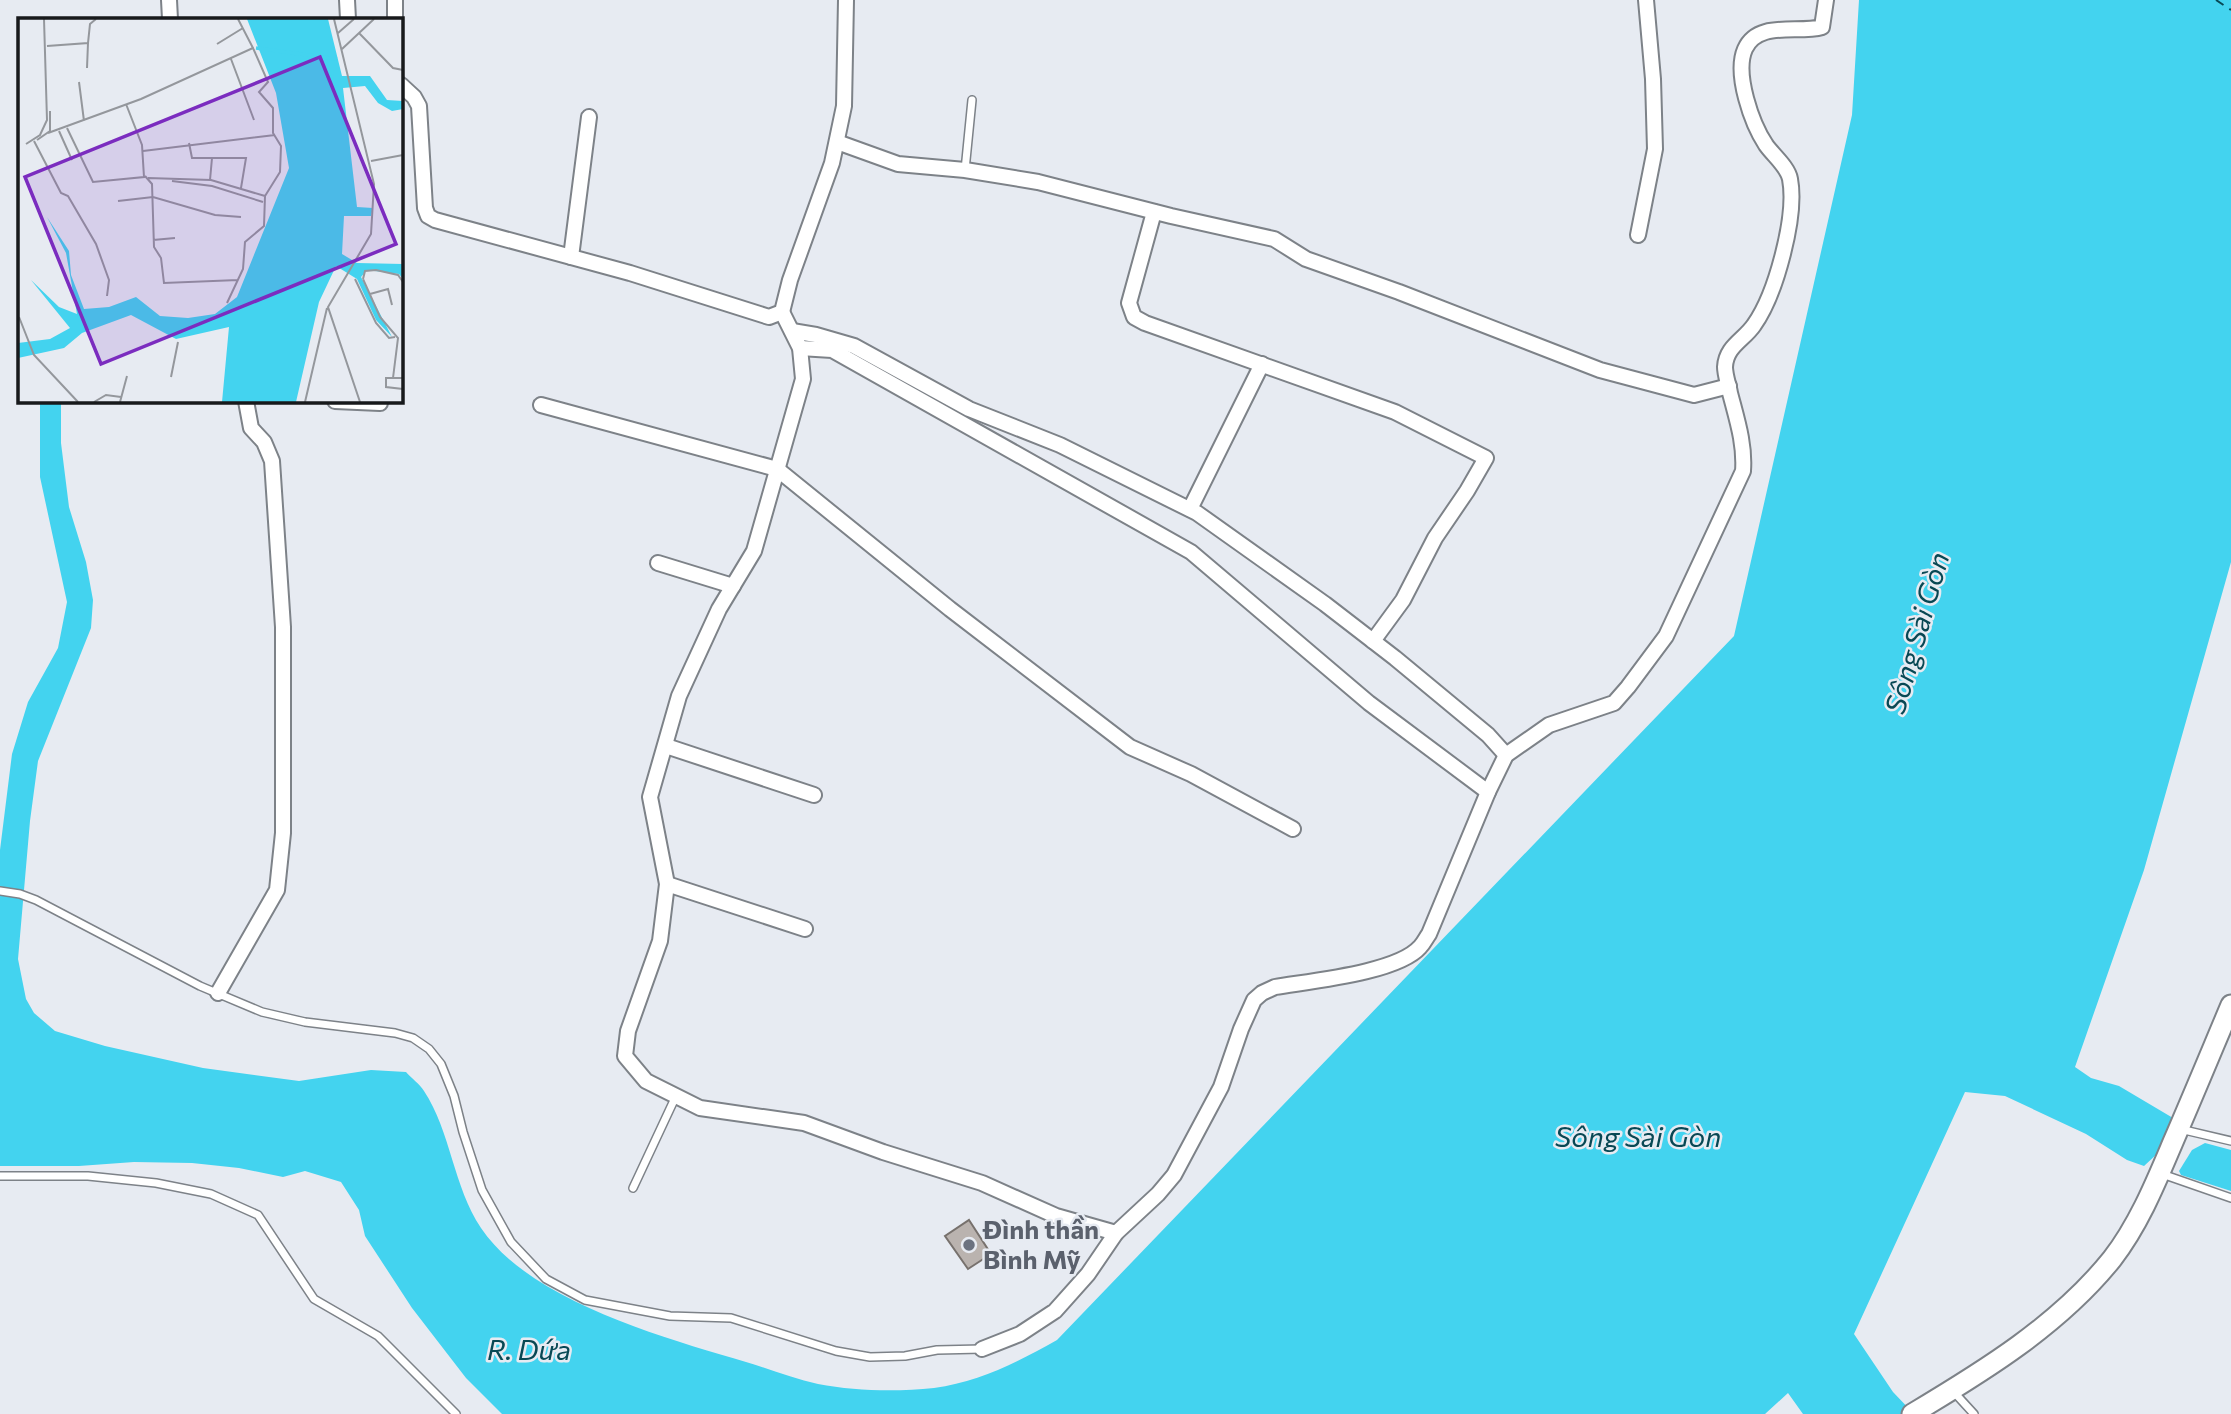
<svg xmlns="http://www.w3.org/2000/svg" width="2231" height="1414" viewBox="0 0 2231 1414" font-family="Commissioner,sans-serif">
<rect width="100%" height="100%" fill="#e7ebf2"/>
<!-- water -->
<g fill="#43d3ef">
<path d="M 1859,0 L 2231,0 L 2231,562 L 2144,870 L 2075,1067 L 2091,1078 L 2119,1086 L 2173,1118 L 2158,1153 L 2144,1166 L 2127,1160 L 2086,1134 L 2005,1096 L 1965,1092 L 1854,1334 L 1893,1392 L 1914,1414 L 1803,1414 L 1788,1393 L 1765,1414 L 502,1414 L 466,1378 L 412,1308 L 365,1236 L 359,1210 L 341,1182 L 305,1171 L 283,1177 L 239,1168 L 192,1163 L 134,1162 L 79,1166 L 0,1166 L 0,850 L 12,754 L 28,702 L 58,648 L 67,602 L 40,477 L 40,401 L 61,401 L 61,443 L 69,507 L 86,562 L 93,600 L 91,628 L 38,761 L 30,821 L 18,959 L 26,999 L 34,1013 L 55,1031 L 105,1046 L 203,1068 L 299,1081 L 371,1070 L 406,1072 C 411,1078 420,1084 424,1091 C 451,1132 453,1186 481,1228 C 530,1301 665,1338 746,1362 C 770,1369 794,1379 818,1384 C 855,1391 896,1392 934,1388 C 979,1382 1018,1362 1057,1340 L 1734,636 L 1852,115 Z"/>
<polygon points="2205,1143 2231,1150 2231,1191 2181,1175 2179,1171 2192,1150"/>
</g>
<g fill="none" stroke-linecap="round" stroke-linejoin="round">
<!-- ferry -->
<polyline stroke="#084854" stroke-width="2" stroke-dasharray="9 7" stroke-linecap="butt" points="2216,0 2231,10"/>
</g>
<!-- building -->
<polygon fill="#bab3af" stroke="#77716d" stroke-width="2" points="969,1220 991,1254 968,1269 945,1236"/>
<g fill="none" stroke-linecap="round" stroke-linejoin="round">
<defs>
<g id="lane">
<polyline points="965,170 972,100"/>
<polyline points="0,891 20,894 36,900 200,986 262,1012 305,1022 395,1033 413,1038 429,1049 441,1064 454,1096 463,1132 482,1190 511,1242 546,1279 585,1300 670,1316 731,1318 836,1351 870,1357 905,1356 937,1350 982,1349"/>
<polyline points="2180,1129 2231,1141"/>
<polyline points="2162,1174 2231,1198"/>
<polyline points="0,1176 88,1176 156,1183 211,1194 258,1215 314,1299 378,1336 456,1414"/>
<polyline points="633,1188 676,1096"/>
<polyline points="1952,1390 1974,1414"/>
</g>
<g id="street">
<polyline points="169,0 170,19"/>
<polyline points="347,0 348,19"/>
<polyline points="395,0 395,19"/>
<polyline points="401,85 414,97 419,106 425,208 428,216 435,220 630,273 769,317 782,312 790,280 832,163 844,106 846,0"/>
<polyline points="837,142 898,164 965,170 1038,182 1171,216 1274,239 1306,259 1399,292 1600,370 1694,395 1729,386"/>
<polyline points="1154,212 1129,303 1134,317 1145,323 1395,412 1486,458 1467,491 1435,538 1403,600 1373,641"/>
<polyline points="1638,235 1655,149 1653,79 1646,0"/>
<polyline points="571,257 589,117"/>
<polyline points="782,312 800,348 803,379 754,551 719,609 679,696 650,797 667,884 660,941 628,1031 625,1056 646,1081 700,1108 804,1123 883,1152 982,1183 1056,1216 1116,1233"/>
<polyline points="792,331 816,335 854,346 969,409 1060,445 1197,513 1325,604 1395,658 1488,735 1506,755"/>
<polyline points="800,348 832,350 1191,552 1369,703 1488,792"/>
<polyline points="335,401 380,403"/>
<polyline points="541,405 777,469 950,609 1130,747 1191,774 1293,829"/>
<polyline points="1190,509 1262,364"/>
<polyline points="658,563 733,586"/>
<polyline points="666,746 814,795"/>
<polyline points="667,884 805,929"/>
<polyline points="218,993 277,890 283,833 283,627 272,461 264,442 251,428 246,401"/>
<path d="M 982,1349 L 1020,1334 L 1055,1311 L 1088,1274 L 1116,1233 L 1158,1194 L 1174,1175 L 1221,1087 L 1241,1029 L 1254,1000 L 1262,993 L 1275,987 C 1310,981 1397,973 1420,947 C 1424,943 1426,938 1429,934 L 1488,792 L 1506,755 L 1549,725 L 1614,703 L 1628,687 L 1666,636 L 1743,471 C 1745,444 1737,420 1730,393 C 1729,386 1725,375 1725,367 C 1726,346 1744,340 1754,325 C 1776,294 1797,216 1790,179 C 1788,167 1773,155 1766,145 C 1752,124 1734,74 1745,49 C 1758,20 1798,34 1822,27 L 1826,0"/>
</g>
<path id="secondary" d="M 1912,1414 C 1984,1371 2059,1325 2112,1259 C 2139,1224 2156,1182 2173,1142 C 2193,1096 2212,1050 2231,1005"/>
</defs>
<!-- lane casing -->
<use href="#lane" stroke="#7d8288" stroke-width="10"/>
<!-- street casing -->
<use href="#street" stroke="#7d8288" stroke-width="18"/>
<!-- secondary casing -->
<use href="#secondary" stroke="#7d8288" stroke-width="23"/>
<!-- lane -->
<use href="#lane" stroke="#fff" stroke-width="7"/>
<!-- street -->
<use href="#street" stroke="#fff" stroke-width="14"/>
<!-- secondary -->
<use href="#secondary" stroke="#fff" stroke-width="19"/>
</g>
<!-- markers -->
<circle fill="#6b7280" stroke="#e7ebf2" stroke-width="2.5" cx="969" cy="1245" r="7"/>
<g text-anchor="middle" stroke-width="5" stroke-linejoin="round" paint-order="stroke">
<!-- worship labels -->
<g font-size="26" font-weight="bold" fill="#5b616d" stroke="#e7ebf2" text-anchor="start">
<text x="983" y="1239">Đình thần<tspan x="983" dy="30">Bình Mỹ</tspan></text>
</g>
<!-- water labels -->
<g font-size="28" font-style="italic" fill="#084854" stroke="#e7ebf2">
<text transform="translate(1917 633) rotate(-74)" y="10">Sông Sài Gòn</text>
<text x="1638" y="1147">Sông Sài Gòn</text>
<text x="529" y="1360">R. Dứa</text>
</g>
</g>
<!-- overview -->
<g transform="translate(18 18)">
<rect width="385" height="385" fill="#e7ebf2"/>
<path d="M 229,1 L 310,1 L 324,58 L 352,58 L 369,82 L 385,83 L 385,91 L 374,93 L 360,85 L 347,68 L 325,70 L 339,189 L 355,190 L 353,198 L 326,198 L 324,236 L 339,245 L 385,246 L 385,261 L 381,256 L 349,252 L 343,259 L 374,319 L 358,302 L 339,261 L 318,248 L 301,284 L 278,384 L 204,384 L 211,309 L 158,321 L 113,297 L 64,315 L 46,330 L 0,340 L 0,325 L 32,321 L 52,310 L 13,262 L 41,289 L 59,296 L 48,235 L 29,199 L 51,233 L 53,257 L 66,291 L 91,289 L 118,279 L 142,298 L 170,300 L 197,296 L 219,279 L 271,150 L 258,75 Z" fill="#43d3ef"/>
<path fill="none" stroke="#43d3ef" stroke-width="3.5" d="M 238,30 L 319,41"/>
<path fill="none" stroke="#94979c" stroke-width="2" d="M 316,1 L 356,166 L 353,216 L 310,289 L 342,384M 320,15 L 336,1M 341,15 L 375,50 L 385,52M 199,26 L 225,10M 29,28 L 70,25 L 72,6 L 78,1M 324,31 L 356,1M 213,41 L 236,102M 69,50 L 70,25M 61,64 L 66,103M 49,110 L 75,164 L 126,159 L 124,127 L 108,86M 41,113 L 54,142M 30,115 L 123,81 L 235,30 L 220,1M 19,122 L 32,113 L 32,93M 16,123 L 43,175 L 50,178 L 78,226 L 91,262 L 89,278M 171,125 L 174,140 L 228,140 L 223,170M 8,126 L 22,117 L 29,102 L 26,1M 125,133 L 257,117M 353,143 L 385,137M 127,158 L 134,166 L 136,229 L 143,240 L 146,265 L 220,262M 130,160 L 193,162 L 247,178M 192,162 L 194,140M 154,163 L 194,168 L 245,184M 100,183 L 135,179 L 197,197 L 223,199M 135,222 L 157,220M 337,261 L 358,305 L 371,320 L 377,319M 345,261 L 362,299 L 380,320 L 375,360M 345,261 L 347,253 L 358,252 L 380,257 L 385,264M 352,276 L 370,271 L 374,287M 209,285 L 225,251 L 227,224 L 246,208 L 247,178 L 262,154 L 263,128 L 255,115 L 255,90 L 241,74 L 250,64 L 235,30M 1,299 L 16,337 L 60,384M 153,359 L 160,324M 385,360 L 368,360 L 368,369 L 385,371M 76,384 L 88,377 L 103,379M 102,384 L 109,358M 287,384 L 309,290"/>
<path fill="#7b2cbf" fill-opacity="0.15" stroke="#7b2cbf" stroke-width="3.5" d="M 302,39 L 378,226 L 83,346 L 7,159 Z"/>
<rect width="385" height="385" fill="none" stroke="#17191b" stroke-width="3.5"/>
</g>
</svg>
